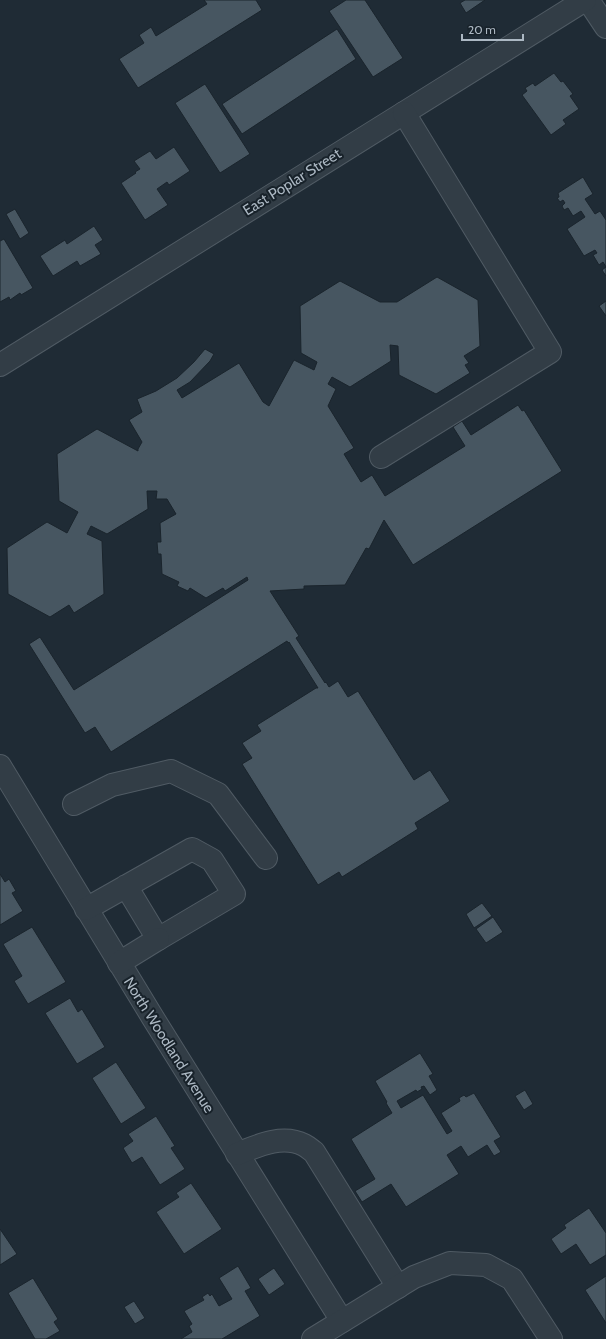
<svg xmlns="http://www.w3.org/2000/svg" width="606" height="1339" viewBox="0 0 606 1339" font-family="Cabin,sans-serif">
<rect width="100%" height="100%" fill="#1f2b35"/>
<!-- building -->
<g fill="#475661" stroke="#1a242c">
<polygon points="204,0 256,0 262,10 138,88 119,59 144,43 139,35 151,27 156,36 207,4"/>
<polygon points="346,0 365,0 403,58 373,77 329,11"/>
<polygon points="465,0 485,0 466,13 460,3"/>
<polygon points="337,29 356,59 242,134 222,104"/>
<polygon points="554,73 561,82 563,81 573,94 570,96 579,109 563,120 566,124 551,135 522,95 527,91 525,88 533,83 535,86"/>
<polygon points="205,84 250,154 220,173 175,103"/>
<polygon points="174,147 190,171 169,185 167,182 157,189 168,205 145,220 121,183 136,173 135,172 140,169 134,161 150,151 156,159"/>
<polygon points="583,177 593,194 585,199 595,214 600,211 606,220 606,267 603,262 599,265 593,255 597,253 595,250 584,256 567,229 585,217 581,211 573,216 568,208 564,210 562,206 565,203 563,200 560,202 557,198 559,197 558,193"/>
<polygon points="15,209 29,233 20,239 6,214"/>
<polygon points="94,226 103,240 95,245 101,254 80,266 77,261 53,276 40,256 65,240 67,244"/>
<polygon points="4,239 33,288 21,295 20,293 10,300 9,297 0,302 0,241"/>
<polygon points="606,267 606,276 602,270"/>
<polygon points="437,277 478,300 480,346 464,356 469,363 465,365 470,373 436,394 399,375 398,346 390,345 391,361 350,387 332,377 328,384 336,389 328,406 354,448 344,454 361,482 372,475 385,496 465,446 453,427 462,421 471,435 518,405 522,411 524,410 562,471 413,565 384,520 369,549 366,548 345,585 304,586 304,589 270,591 299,636 296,638 325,683 326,682 329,687 338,681 348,697 358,691 414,780 430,770 450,801 415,823 418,829 342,877 339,872 318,885 242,764 252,758 242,743 261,731 257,725 316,688 318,688 289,642 288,643 287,641 111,752 95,727 85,733 29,644 40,637 74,690 248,580 247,577 225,591 223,588 206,598 190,588 188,591 177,586 179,582 162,574 161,554 158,554 157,542 161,542 160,523 176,514 167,499 156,499 157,491 147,491 148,509 107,534 91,526 87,534 102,541 104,594 74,613 69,605 50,617 8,594 7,548 47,522 67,533 78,512 59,501 57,454 97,429 138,451 138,449 142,442 129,420 142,412 137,399 156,391 177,378 194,362 205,349 214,354 210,361 190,382 177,390 182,398 239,363 263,402 269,406 294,360 314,370 317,362 301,353 300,306 340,281 380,302 397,302"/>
<polygon points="606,301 606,316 599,306"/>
<polygon points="0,874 5,882 9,879 16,891 12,893 23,911 0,925"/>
<polygon points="482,903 492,916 474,928 466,914"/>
<polygon points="493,917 503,932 486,943 476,929"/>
<polygon points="32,927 66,982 28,1004 14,981 22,976 3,944"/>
<polygon points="70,998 78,1012 82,1009 105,1047 77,1064 45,1013"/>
<polygon points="420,1053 433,1074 429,1076 437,1090 430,1095 424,1086 421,1087 422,1089 417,1092 416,1090 397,1101 401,1108 423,1095 447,1134 452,1131 441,1113 460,1101 459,1098 464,1095 466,1097 474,1093 501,1137 494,1141 501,1152 494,1156 487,1145 468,1157 461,1146 447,1155 459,1174 406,1207 391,1184 362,1202 355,1191 375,1179 351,1139 392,1113 386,1103 387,1102 375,1081"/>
<polygon points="116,1062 146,1108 121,1124 92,1078"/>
<polygon points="525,1090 533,1104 524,1110 515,1096"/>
<polygon points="156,1116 175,1146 171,1148 185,1169 160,1185 142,1157 132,1163 123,1148 133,1141 128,1134"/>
<polygon points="191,1183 222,1229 184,1254 156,1212 179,1197 176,1193"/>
<polygon points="589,1208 606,1233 606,1255 590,1265 576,1244 561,1254 551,1239 566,1228 564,1225"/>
<polygon points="0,1229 17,1254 0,1265"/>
<polygon points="238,1266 251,1288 245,1291 260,1316 222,1339 181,1339 192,1332 189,1326 192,1324 184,1311 204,1300 202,1297 208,1293 210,1296 212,1294 219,1306 232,1299 219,1278"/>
<polygon points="274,1268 285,1284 269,1295 258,1279"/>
<polygon points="606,1276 606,1323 585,1290"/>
<polygon points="33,1278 58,1319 54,1322 60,1331 46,1339 35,1339 8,1293"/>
<polygon points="134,1301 145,1318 135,1324 124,1307"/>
</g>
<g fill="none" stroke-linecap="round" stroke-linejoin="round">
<defs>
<g id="minor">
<polyline points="588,0 606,27"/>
<polyline points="0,365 585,0"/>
<polyline points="381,457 550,352 404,113"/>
<polyline points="0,766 153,1018 342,1321"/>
<polyline points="74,804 112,785 171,771 218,794 266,858"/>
<polyline points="86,909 192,849 212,860 234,894 158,939 126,886"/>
<polyline points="119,963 158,939"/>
<path d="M 237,1154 C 257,1146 282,1134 304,1145 C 308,1147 311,1150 314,1152 L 398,1287"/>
<polyline points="313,1339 414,1277 450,1263 486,1265 512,1279 551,1339"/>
</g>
</defs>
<!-- minor casing -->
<use href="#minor" stroke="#505b64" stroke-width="24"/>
<!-- minor -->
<use href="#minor" stroke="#323d46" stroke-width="22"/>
</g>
<g text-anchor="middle" stroke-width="4" stroke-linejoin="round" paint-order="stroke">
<!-- street labels -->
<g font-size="15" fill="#acb8c3" stroke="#18222a">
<text transform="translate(292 182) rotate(-32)" y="5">East Poplar Street</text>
<text transform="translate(169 1045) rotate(58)" y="5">North Woodland Avenue</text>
</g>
</g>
<!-- scale -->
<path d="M462 34v6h61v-6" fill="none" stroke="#acb8c3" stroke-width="2"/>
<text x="468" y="34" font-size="12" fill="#acb8c3" stroke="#18222a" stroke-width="3" paint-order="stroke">20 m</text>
</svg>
